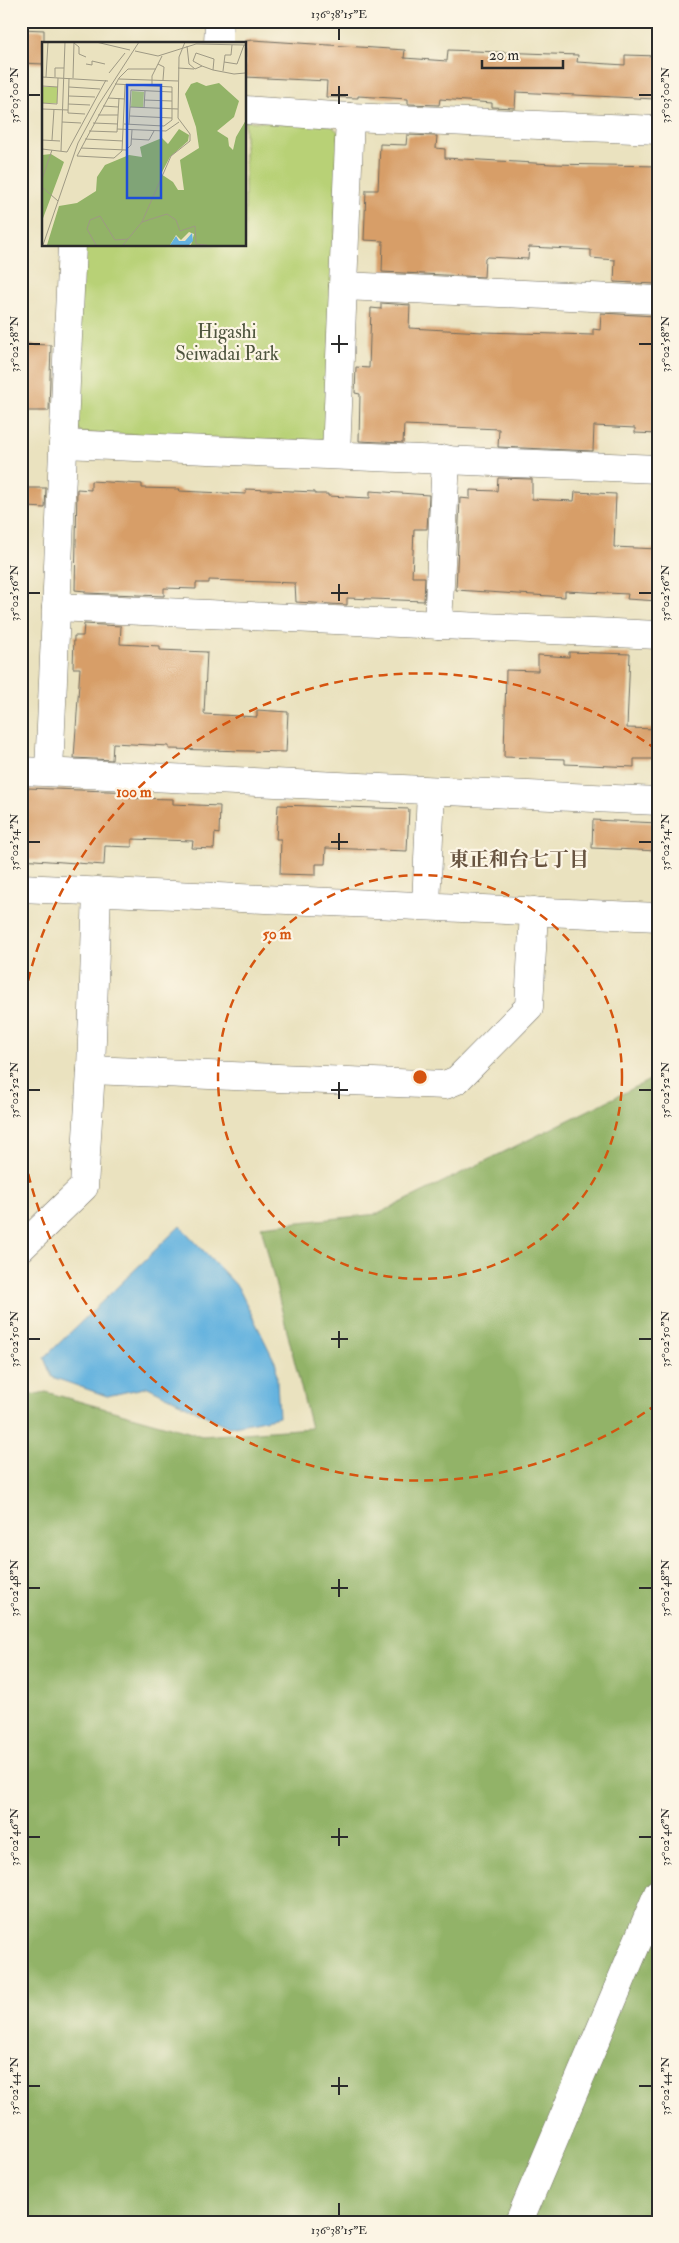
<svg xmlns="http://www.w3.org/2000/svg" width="679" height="2243" viewBox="0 0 679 2243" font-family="'IM FELL Double Pica','Noto Serif JP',serif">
<rect width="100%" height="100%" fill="#fcf5e5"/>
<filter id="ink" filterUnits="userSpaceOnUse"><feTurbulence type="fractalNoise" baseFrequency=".02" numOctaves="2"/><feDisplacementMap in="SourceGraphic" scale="10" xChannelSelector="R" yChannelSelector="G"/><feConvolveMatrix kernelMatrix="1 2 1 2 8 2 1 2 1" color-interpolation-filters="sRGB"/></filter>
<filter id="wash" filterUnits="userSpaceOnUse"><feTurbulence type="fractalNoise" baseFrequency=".0096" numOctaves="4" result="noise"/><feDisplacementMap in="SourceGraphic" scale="20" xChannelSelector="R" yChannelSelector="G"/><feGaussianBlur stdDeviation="1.12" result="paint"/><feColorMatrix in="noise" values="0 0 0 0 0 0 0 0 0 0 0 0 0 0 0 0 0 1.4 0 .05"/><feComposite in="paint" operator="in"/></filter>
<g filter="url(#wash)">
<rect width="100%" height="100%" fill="#eae2bf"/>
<!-- green -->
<polygon fill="#b8d176" stroke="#727e50" points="245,121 331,125 339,133 327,436 318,442 82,433 75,425 82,245 245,245"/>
<!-- forest -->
<polygon fill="#92b367" stroke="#5e6f49" points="658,1076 658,2222 21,2222 21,1397 46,1392 202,1436 311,1428 261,1226 378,1214"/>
<!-- water -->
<polygon fill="#65b3df" stroke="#486f85" points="180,1226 238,1287 276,1364 279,1417 229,1427 148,1387 107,1396 52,1377 44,1358"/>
<g id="blocks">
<!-- building -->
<g fill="#d79e67">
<polygon points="21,29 44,30 44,64 21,63"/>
<polygon points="253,40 405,50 404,58 447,61 448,50 578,55 577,62 625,65 625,55 658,56 658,88 655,88 655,99 516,92 515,108 492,107 492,103 440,99 439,105 408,104 408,99 358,96 358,98 326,97 327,81 245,77 245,41"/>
<polygon points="407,135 437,136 436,148 445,149 445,158 552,164 658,166 656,284 614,282 615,260 591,258 591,250 529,247 528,259 487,257 485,259 484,277 382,272 383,241 364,240 366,190 378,190 380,144 406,145"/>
<polygon points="381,303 410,305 409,328 483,332 593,335 593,329 600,330 601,313 655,316 657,318 654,399 658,399 658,434 635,433 635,428 594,426 593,451 498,447 499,429 404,425 403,443 359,441 360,394 355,393 356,367 369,368 371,308 381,309"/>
<polygon points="21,344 51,345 49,411 21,411"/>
<polygon points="498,478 532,479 532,499 574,501 575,492 616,494 614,547 658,549 658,601 627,599 628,594 565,591 565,597 456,590 460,498 470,499 470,490 497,491"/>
<polygon points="91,481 142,484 142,488 180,489 179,491 246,494 246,489 315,492 315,494 328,494 328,496 370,498 370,491 429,495 427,529 414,529 412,577 425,577 424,601 347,598 347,605 296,602 295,583 209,580 209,583 196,583 196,589 164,588 164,596 85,593 85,591 75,590 77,489 91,490"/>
<polygon points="28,488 46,488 45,508 27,507"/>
<polygon points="84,624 121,626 120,644 160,646 160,650 207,652 204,714 257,717 257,710 288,712 286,752 169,749 169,746 113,743 112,760 74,758 80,668 73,668 74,636 83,636"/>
<polygon points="569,652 630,654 627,728 658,729 658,759 634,759 634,767 565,764 565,759 504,757 506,670 538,671 538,655 569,657"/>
<polygon points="27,788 134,792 134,798 173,799 173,804 220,806 219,834 215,833 214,849 192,848 193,841 132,839 132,847 105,846 104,865 21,859 21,834 26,834"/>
<polygon points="278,805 409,809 407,851 326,848 325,864 316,864 316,875 280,874 281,839 276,839"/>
<polygon points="593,820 658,823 658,851 592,848"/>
</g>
</g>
</g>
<g filter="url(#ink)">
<use href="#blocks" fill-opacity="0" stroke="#6e6b5f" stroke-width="1"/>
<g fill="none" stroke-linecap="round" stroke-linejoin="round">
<defs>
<g id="minor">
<polyline points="218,44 219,21"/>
<polyline points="245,110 350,117 658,130"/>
<polyline points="343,286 658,300"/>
<polyline points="63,444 658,469"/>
<polyline points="336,454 350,117"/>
<polyline points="56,607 658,635"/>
<polyline points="438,625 446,459"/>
<polyline points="21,771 658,801"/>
<polyline points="49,772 72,245"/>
<polyline points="21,888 658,917"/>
<polyline points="426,905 431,791"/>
<polyline points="91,1070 445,1085 457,1080 529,1007 534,911"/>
<polyline points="21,1248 84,1187 91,1070 97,891"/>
<polyline points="519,2222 658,1893"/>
</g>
</defs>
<!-- minor casing -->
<use href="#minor" stroke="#6e6b5f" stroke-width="29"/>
<!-- minor -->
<use href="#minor" stroke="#fff" stroke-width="28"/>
</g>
</g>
<!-- ticks -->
<path fill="none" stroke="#2b2b2b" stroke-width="2" d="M 339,28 L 339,40M 339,86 L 339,104M 28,95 L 40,95M 331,95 L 348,95M 639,95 L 652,95M 339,335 L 339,353M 28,344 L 40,344M 331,344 L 348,344M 639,344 L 652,344M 339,584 L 339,601M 28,593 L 40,593M 331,593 L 348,593M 639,593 L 652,593M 339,833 L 339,850M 28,842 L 40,842M 331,842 L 348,842M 639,842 L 652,842M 339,1082 L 339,1099M 28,1090 L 40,1090M 331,1090 L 348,1090M 639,1090 L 652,1090M 339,1331 L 339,1348M 28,1339 L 40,1339M 331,1339 L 348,1339M 639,1339 L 652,1339M 339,1579 L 339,1597M 28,1588 L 40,1588M 331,1588 L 348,1588M 639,1588 L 652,1588M 339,1828 L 339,1846M 28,1837 L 40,1837M 331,1837 L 348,1837M 639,1837 L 652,1837M 339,2077 L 339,2095M 28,2086 L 40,2086M 331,2086 L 348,2086M 639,2086 L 652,2086M 339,2203 L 339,2216"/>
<!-- distance rings -->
<g fill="none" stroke="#d5540f" stroke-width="2.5" stroke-dasharray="9 6">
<circle cx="420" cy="1077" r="202"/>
<path d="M657 1404A404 404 0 0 1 22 1144M22 1010A404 404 0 0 1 657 750"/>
</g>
<g text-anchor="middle" stroke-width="4.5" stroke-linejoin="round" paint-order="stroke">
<!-- park labels -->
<g font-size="19" fill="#4e543e" stroke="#fcf5e5">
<text x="227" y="338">Higashi<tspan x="227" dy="22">Seiwadai Park</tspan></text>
</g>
<!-- neighbourhood labels -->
<g font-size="20" font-weight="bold" fill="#675340" stroke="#fcf5e5">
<text x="519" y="866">東正和台七丁目</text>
</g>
</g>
<!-- overview -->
<g transform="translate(42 42)">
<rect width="204" height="204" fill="#eae2bf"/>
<path d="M 0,45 L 15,45 L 15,61 L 0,61 ZM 90,49 L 102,50 L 101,65 L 89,65 Z" fill="#b8d176"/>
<path d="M 155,40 L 164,44 L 177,41 L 197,59 L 192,75 L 175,89 L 186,96 L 187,104 L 191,108 L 194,95 L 204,78 L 204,203 L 149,203 L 152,192 L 147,190 L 139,198 L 134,193 L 128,203 L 5,203 L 17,164 L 35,161 L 54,149 L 55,135 L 63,123 L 87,113 L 100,115 L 98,105 L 120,96 L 126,102 L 137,87 L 147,93 L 146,99 L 128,115 L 119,132 L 131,140 L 136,148 L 142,148 L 138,118 L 157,106 L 154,85 L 143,52 L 149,42 ZM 9,112 L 22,120 L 0,179 L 0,113 Z" fill="#92b367"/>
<path d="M 150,191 L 151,199 L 147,203 L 128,203 L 134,194 L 137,199 L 143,199 Z" fill="#65b3df"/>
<path fill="none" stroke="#9e9984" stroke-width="1" d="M 54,0 L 88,8M 32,1 L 37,5 L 37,12 L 44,15M 145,4 L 147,22 L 153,27 L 160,24M 93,9 L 116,14 L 154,2 L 204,3M 182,20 L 195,22 L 202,3M 44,22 L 50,23 L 50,19 L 63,22M 116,22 L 122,25 L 121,38M 136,26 L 152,27M 171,28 L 172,17 L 154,11 L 151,19 L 160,24 L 171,28 L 192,32 L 203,31M 181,29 L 183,13 L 189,13 L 190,3M 67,31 L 83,11M 0,35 L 66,39M 4,35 L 6,0M 13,35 L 13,26 L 22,26M 27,36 L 26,71 L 43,72M 31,36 L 32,0M 77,37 L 136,39M 73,42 L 130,45M 83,43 L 80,109 L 72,116 L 35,114 L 77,36 L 86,27 L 114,27M 110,43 L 110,34 L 120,14M 0,44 L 16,45M 27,45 L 58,47M 27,54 L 53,55M 66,56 L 83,57M 102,58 L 130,59M 0,61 L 15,62 L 16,36M 26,62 L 48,63M 61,64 L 76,65M 88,65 L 136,67M 102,66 L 103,49M 0,67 L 26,68M 56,73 L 76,73M 88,74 L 130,76M 20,80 L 39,81M 51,81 L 76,82M 82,82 L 122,84 L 130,78 L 130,45M 87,82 L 89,48 L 130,50M 75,87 L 124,89 L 137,80M 47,89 L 75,90 L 77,56M 43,97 L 81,99M 90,97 L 107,98 L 112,89M 0,98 L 18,99M 10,98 L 12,67M 39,106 L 84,108 L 89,103 L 90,88M 0,107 L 25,110 L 64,38M 19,109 L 23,0M 0,137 L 10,108M 0,145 L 16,159M 100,180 L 125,172 L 134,178 L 138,189 L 153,184 L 154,202 L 165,203M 1,203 L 36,101 L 57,62 L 97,0M 54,203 L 45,187 L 48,178 L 58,174 L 73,198 L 86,197M 81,203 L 100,180 L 129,114 L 148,99 L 148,92 L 136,76 L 137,15 L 143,0"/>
<path fill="#1d4ed8" fill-opacity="0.15" stroke="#1d4ed8" stroke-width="2.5" d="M 85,43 L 119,43 L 119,156 L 85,156 Z"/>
<rect width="204" height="204" fill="none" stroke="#2b2b2b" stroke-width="2.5"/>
</g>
<circle cx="420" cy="1077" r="8" fill="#d5540f" stroke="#fcf5e5" stroke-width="2.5"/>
<g font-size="15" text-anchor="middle" font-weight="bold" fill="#d5540f" stroke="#fcf5e5" stroke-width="4.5" stroke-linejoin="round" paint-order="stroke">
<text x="134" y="797">100 m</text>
<text x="277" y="939">50 m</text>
</g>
<!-- margin -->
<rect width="679" height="2243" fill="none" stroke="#fcf5e5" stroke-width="55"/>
<!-- scale -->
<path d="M482 60v8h81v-8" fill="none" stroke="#2b2b2b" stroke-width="2.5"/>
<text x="489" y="60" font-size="15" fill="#2b2b2b" stroke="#fcf5e5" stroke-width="4" paint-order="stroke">20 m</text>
<rect x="28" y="28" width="624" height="2188" fill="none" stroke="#2b2b2b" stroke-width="2"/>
<g font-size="12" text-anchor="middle" fill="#2b2b2b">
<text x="339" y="18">136°38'15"E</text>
<text transform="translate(14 95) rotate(-90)" y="4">35°03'00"N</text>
<text transform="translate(665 95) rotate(-90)" y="4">35°03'00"N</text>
<text transform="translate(14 344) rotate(-90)" y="4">35°02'58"N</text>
<text transform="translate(665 344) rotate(-90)" y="4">35°02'58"N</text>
<text transform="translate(14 593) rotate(-90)" y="4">35°02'56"N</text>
<text transform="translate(665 593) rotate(-90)" y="4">35°02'56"N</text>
<text transform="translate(14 842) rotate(-90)" y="4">35°02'54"N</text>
<text transform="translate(665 842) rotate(-90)" y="4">35°02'54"N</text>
<text transform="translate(14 1090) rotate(-90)" y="4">35°02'52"N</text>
<text transform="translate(665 1090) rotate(-90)" y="4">35°02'52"N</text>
<text transform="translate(14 1339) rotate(-90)" y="4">35°02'50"N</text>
<text transform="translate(665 1339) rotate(-90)" y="4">35°02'50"N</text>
<text transform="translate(14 1588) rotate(-90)" y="4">35°02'48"N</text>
<text transform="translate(665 1588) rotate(-90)" y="4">35°02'48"N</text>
<text transform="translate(14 1837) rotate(-90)" y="4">35°02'46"N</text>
<text transform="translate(665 1837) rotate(-90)" y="4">35°02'46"N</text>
<text transform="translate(14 2086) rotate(-90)" y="4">35°02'44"N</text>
<text transform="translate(665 2086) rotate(-90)" y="4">35°02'44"N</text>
<text x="339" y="2234">136°38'15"E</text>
</g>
</svg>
